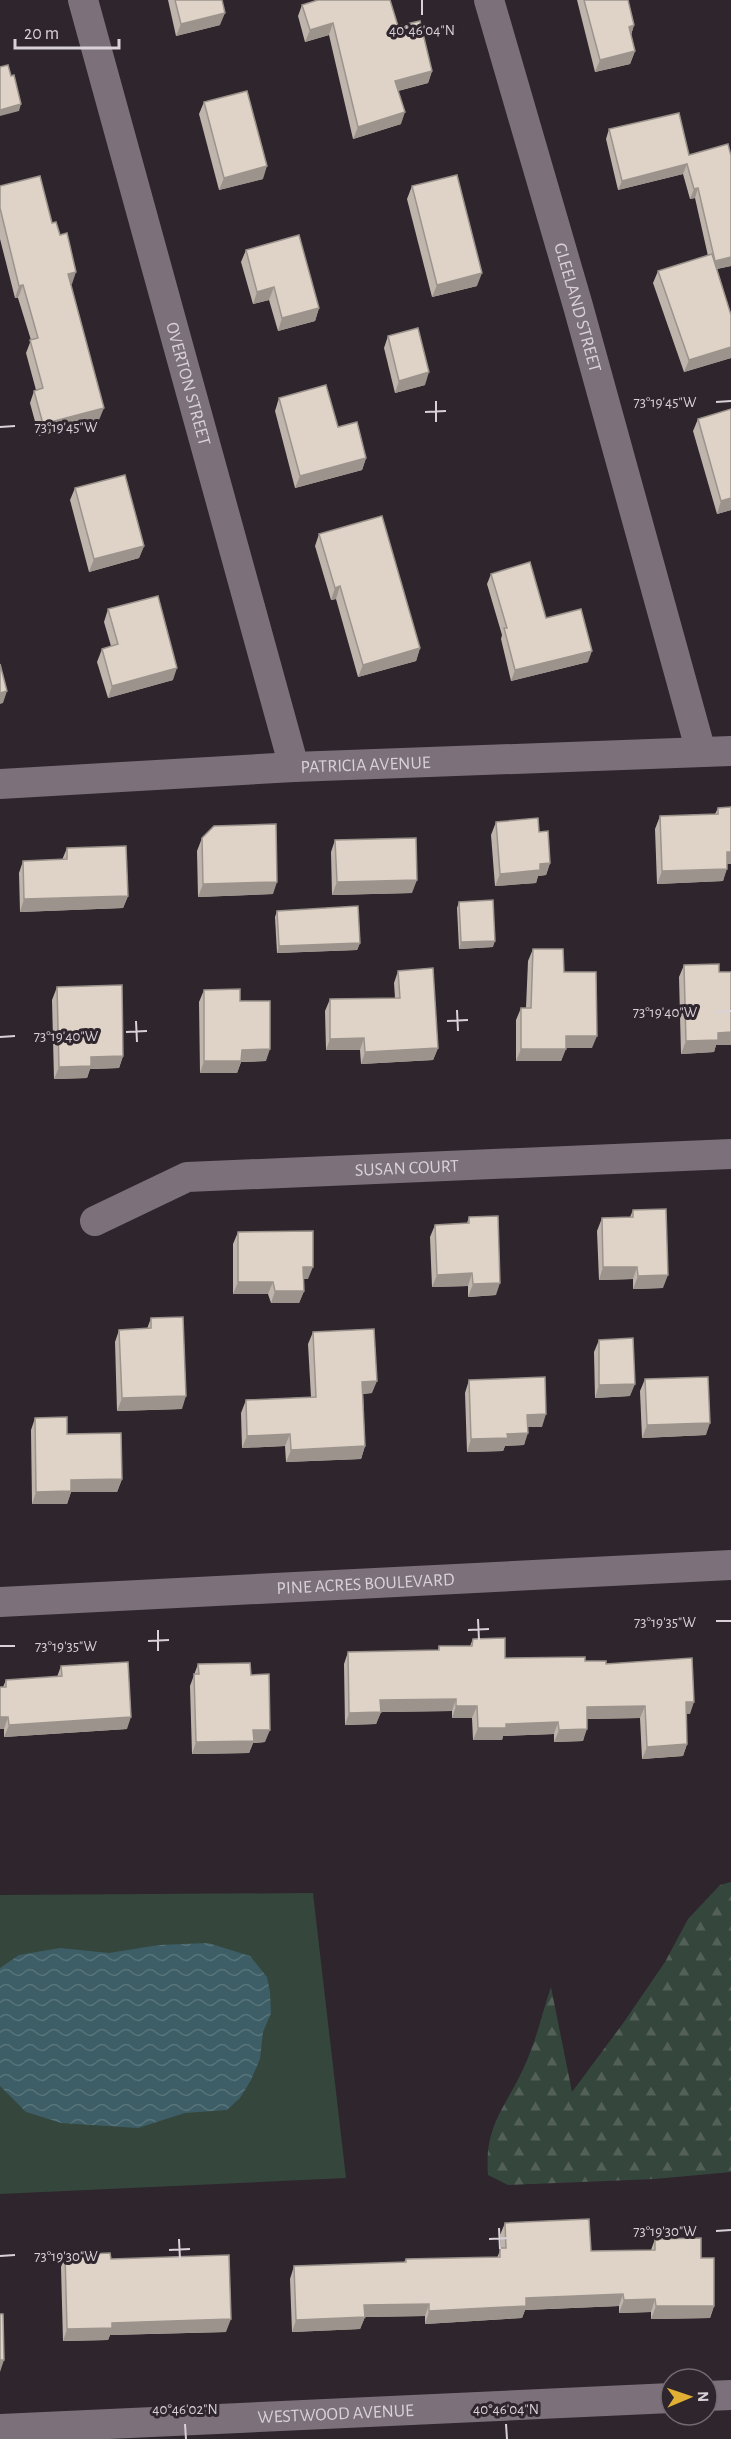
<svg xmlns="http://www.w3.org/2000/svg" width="731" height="2439" viewBox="0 0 731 2439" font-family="'Alegreya Sans',sans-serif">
<defs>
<pattern id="forest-firs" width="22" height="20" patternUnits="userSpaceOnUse" patternTransform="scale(1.5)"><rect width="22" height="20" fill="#35463c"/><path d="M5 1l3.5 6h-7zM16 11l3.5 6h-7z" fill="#526057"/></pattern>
<pattern id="water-waves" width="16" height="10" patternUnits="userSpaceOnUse" patternTransform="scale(1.5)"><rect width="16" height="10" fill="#3d5e66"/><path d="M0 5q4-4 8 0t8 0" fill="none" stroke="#58747b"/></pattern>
</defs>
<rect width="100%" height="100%" fill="#2e252d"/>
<!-- grass -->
<polygon fill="#35463c" points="313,1893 346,2178 0,2194 0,1895"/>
<!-- forest -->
<path fill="url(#forest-firs)" d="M 731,1882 L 731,2172 L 655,2179 L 508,2185 L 488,2175 C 484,2125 505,2109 524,2067 C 536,2042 542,2013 551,1987 L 572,2092 L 624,2022 L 665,1962 L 688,1919 L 720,1885 Z"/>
<!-- water -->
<polygon fill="url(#water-waves)" points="208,1943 250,1956 267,1977 270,1992 271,2013 263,2032 260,2059 251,2080 240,2098 227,2110 185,2113 138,2128 61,2123 26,2112 0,2086 0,1968 19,1955 60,1948 109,1953 159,1945"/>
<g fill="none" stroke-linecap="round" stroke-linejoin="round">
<!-- minor -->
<g stroke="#7c717b" stroke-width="30">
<path id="s1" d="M 83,0 L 294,767"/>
<path id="s2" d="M 489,0 L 578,306 L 701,752"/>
<path id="s3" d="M 0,784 L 294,767 L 731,751"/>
<path id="s4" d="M 95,1221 L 187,1177 L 731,1154"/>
<path id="s5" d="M 0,1602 L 731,1565"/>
<polyline points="707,2396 731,2395"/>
<path id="s6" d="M 0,2429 L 671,2398"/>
</g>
</g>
<!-- wall -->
<g fill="#c0b5ac">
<polygon points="168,0 222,0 220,25 176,36"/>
<polygon points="577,0 628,0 634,25 631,35 635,51 630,64 595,72"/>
<polygon points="302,5 398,26 432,71 428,83 398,91 401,124 353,139 329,35 305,42 298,16"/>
<polygon points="204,102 263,179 219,190 199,114"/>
<polygon points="609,129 689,155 731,266 717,269 731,315 731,358 684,372 653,283 658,271 708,256 695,198 690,199 683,174 618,190 606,139"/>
<polygon points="0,186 52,223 72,284 71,284 99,420 39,436 30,403 34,391 36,390 26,353 31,340 18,298 15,298 0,239"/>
<polygon points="412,186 477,286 432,297 407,199"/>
<polygon points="246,250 319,308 315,321 278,331 269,300 253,304 241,262"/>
<polygon points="388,336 425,385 395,393 384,348"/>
<polygon points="279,398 338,427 366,458 362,470 295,488 275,411"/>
<polygon points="698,419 731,510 717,514 693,431"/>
<polygon points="75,488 144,546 139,558 89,572 70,500"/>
<polygon points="319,534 420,648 416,661 358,677 336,599 331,600 315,546"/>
<polygon points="491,574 546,618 588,662 511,681 501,639 502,635 487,584"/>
<polygon points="108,609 173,680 108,698 97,662 102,649 111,646 104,622"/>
<polygon points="718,808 727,864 723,881 657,884 655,829 660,816 715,814"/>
<polygon points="496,822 539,832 550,863 546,875 538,876 536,883 495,886 491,835"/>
<polygon points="202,838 273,894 198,897 197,851"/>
<polygon points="335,840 412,893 332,895 331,852"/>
<polygon points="67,848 128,896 123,908 20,912 19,873 23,861 62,860"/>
<polygon points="459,902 493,947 459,949 457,908"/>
<polygon points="277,911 360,943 357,950 277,953 275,917"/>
<polygon points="533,949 564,972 592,1048 566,1048 561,1061 516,1061 516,1020 521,1008 526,1008 528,961"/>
<polygon points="684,965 719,972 731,972 731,1045 716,1045 714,1052 681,1054 679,977"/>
<polygon points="398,971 438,1048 433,1060 361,1064 360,1050 326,1050 325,1011 330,999 395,998 394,983"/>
<polygon points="57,987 123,1056 119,1068 90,1069 87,1078 54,1079 52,1000"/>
<polygon points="204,990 240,1001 266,1061 241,1062 237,1073 200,1073 199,1002"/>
<polygon points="633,1210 663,1288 633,1289 633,1279 599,1280 597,1231 602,1218 630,1217"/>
<polygon points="469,1217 496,1295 468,1297 468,1286 432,1287 430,1237 435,1225 467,1223"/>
<polygon points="238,1232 308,1279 304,1279 304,1291 299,1303 271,1303 268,1294 233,1294 233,1244"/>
<polygon points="151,1318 182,1409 117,1411 115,1342 119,1330 147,1329"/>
<polygon points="313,1332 372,1393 363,1394 365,1446 361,1459 286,1462 285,1446 242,1448 241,1413 246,1400 311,1397 308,1344"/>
<polygon points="599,1340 630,1396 595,1398 594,1352"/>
<polygon points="645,1379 706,1435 642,1438 640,1391"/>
<polygon points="469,1380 542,1427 528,1427 524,1445 505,1446 503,1451 467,1452 465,1393"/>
<polygon points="35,1418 67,1434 122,1479 117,1492 71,1492 67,1504 32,1504 31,1430"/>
<polygon points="473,1639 505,1658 585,1661 606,1664 690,1714 686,1714 687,1744 683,1756 642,1759 640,1718 587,1719 583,1741 554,1742 554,1734 503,1736 502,1740 473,1740 472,1718 452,1718 452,1711 381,1712 376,1724 345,1725 344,1664 348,1652 438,1650 439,1646 470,1646"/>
<polygon points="198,1664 251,1675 265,1742 253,1743 249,1753 192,1754 190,1686"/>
<polygon points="61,1666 127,1729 4,1737 4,1729 0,1729 0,1687 3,1687 6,1680 57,1677"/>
<polygon points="505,2223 591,2251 651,2250 655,2239 701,2258 714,2306 710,2318 651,2319 651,2312 619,2313 619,2306 525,2310 522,2318 425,2324 425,2316 365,2317 360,2329 292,2332 290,2279 294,2266 404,2262 406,2259 497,2258 501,2248 500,2235"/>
<polygon points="65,2255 111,2259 226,2332 110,2335 108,2340 63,2341 61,2267"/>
</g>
<!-- shaded-wall -->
<g fill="#9c948c">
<polygon points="225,13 220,25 176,36 181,24"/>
<polygon points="333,23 329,35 305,42 310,30"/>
<polygon points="634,25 630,38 629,27"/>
<polygon points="635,51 630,64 595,72 600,60"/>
<polygon points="432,71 428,83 390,93 395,81"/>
<polygon points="21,104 19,111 0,116 0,110"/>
<polygon points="405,112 401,124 353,139 358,127"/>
<polygon points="687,164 683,174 618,190 622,181"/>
<polygon points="267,166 263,179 219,190 224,178"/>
<polygon points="698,188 695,198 690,199 694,189"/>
<polygon points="731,257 731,266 711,270 715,261"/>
<polygon points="76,272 72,284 64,286 68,274"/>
<polygon points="482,273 477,286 432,297 437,285"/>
<polygon points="23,285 18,298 15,298 19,286"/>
<polygon points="274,287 269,300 253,304 257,292"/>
<polygon points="319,308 315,321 278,331 282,318"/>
<polygon points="731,347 731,358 684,372 689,360"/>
<polygon points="429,372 425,385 395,393 399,381"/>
<polygon points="104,408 99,420 39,436 43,424"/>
<polygon points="366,458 362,470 295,488 300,476"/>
<polygon points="731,498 731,510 717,514 721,501"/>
<polygon points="144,546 139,558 89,572 94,559"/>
<polygon points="340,586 336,599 331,600 335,588"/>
<polygon points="420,648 416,661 358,677 363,665"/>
<polygon points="592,651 588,662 511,681 515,670"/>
<polygon points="177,668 173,680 108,698 112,686"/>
<polygon points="7,691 3,703 0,704 0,693"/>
<polygon points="727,852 731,852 731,864 722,864"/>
<polygon points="550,863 546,875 538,876 536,883 495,886 500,874 540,864"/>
<polygon points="727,869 723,881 657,884 662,871"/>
<polygon points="417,880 412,893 332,895 337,882"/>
<polygon points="277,882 273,894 198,897 203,884"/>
<polygon points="128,896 123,908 20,912 24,899"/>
<polygon points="495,941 493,947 459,949 461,942"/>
<polygon points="360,943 357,950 277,953 279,946"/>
<polygon points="731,1032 731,1045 716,1045 714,1052 681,1054 686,1041 718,1033"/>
<polygon points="566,1036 597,1036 592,1048 561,1048"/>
<polygon points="364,1038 360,1050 326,1050 330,1039"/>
<polygon points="438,1048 433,1060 361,1064 365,1052"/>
<polygon points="270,1049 266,1061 241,1062 237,1073 200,1073 204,1061 242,1050"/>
<polygon points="521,1049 566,1049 561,1061 516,1061"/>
<polygon points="123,1056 119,1068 90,1069 87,1078 54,1079 59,1067 91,1057"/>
<polygon points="303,1267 313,1267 308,1279 299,1279"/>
<polygon points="603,1267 637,1267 633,1279 599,1280"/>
<polygon points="472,1273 468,1286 432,1287 437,1275"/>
<polygon points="668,1275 663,1288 633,1289 638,1276"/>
<polygon points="238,1282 273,1282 268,1294 233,1294"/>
<polygon points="500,1283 496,1295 468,1297 473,1284"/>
<polygon points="275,1291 304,1291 299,1303 271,1303"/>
<polygon points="377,1381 372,1393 358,1394 362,1382"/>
<polygon points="635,1384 630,1396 595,1398 599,1385"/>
<polygon points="186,1396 182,1409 117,1411 122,1398"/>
<polygon points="546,1414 542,1427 523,1427 527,1415"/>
<polygon points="710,1423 706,1435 642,1438 647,1425"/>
<polygon points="528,1433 524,1445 505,1446 503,1451 467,1452 471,1439 507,1434"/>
<polygon points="290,1434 285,1446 242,1448 247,1436"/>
<polygon points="365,1446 361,1459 286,1462 291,1450"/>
<polygon points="122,1479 117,1492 71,1492 67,1504 32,1504 36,1492 71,1480"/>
<polygon points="456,1699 452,1711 381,1712 376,1724 345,1725 349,1713 380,1700"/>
<polygon points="686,1702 694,1702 690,1714 681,1714"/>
<polygon points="456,1706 477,1706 472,1718 452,1718"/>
<polygon points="645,1706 640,1718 583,1719 587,1707"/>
<polygon points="0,1717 8,1717 4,1729 0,1729"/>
<polygon points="131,1717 127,1729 4,1737 9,1725"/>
<polygon points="558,1722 554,1734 503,1736 502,1740 473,1740 478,1728 506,1724"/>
<polygon points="587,1729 583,1741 554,1742 559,1730"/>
<polygon points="253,1730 270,1730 265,1742 253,1743 249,1753 192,1754 196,1742"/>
<polygon points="687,1744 683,1756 642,1759 647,1747"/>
<polygon points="623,2294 619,2306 525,2310 522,2318 425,2324 429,2311 526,2298"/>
<polygon points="655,2299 651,2312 619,2313 624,2300"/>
<polygon points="429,2304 425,2316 365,2317 360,2329 292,2332 296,2320 364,2305"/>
<polygon points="656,2306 714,2306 710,2318 651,2319"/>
<polygon points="231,2319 226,2332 110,2335 108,2340 63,2341 67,2329 112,2323"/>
<polygon points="0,2360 4,2360 0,2372"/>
</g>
<!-- building -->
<g fill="#dfd3c8" stroke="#9c948c" stroke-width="1.5">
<polygon points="175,0 222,0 225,13 181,24"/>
<polygon points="318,0 390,0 398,26 420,21 432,71 395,81 405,112 358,127 333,23 310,30 302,5"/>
<polygon points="584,0 628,0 634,25 629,27 635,51 600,60"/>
<polygon points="8,65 11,76 14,75 21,104 0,110 0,67"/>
<polygon points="247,91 267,166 224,178 204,102"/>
<polygon points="679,113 689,155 728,144 731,156 731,257 715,261 698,188 694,189 687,164 622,181 609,129"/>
<polygon points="457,175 482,273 437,285 412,186"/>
<polygon points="40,176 52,223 56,222 60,235 67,233 76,272 68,274 104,408 43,424 34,391 43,388 30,340 38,338 23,285 19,286 0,208 0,186"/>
<polygon points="299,235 319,308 282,318 274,287 257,292 246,250"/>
<polygon points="712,254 731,315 731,347 689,360 658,271"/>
<polygon points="418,328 429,372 399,381 388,336"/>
<polygon points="326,385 338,427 357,422 366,458 300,476 279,398"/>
<polygon points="731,409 731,498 721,501 698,419"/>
<polygon points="125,475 144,546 94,559 75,488"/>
<polygon points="382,516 420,648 363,665 340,586 335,588 319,534"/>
<polygon points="530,562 546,618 581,609 592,651 515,670 504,628 507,628 491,574"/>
<polygon points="158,596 177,668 112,686 102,649 118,644 108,609"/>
<polygon points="0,664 7,691 0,693"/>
<polygon points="731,807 731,852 727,852 727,869 662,871 660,816 718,814 718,808"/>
<polygon points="538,818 539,832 548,831 550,863 540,864 540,870 500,874 496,822"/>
<polygon points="276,824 277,882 203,884 202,838 214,826"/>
<polygon points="416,838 417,880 337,882 335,840"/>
<polygon points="126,846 128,896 24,899 23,861 67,859 67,848"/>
<polygon points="493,900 495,941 461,942 459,902"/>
<polygon points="358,906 360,943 279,946 277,911"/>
<polygon points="533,949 563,949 564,972 596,972 597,1036 566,1036 566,1049 521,1049 521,1008 531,1008"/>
<polygon points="719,964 719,972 731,972 731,1032 718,1033 718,1040 686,1041 684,965"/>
<polygon points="433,968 438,1048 365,1052 364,1038 330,1039 330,999 400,998 398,971"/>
<polygon points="122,985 123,1056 91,1057 91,1066 59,1067 57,987"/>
<polygon points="240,989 240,1001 270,1001 270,1049 242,1050 241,1061 204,1061 204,990"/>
<polygon points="666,1209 668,1275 638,1276 637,1267 603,1267 602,1218 633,1217 633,1210"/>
<polygon points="498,1216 500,1283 473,1284 472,1273 437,1275 435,1225 469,1223 469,1217"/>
<polygon points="313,1231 313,1267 303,1267 304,1291 275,1291 273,1282 238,1282 238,1232"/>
<polygon points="183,1317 186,1396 122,1398 119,1330 151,1328 151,1318"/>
<polygon points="374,1329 377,1381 362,1382 365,1446 291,1450 290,1434 247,1436 246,1400 316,1397 313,1332"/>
<polygon points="633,1338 635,1384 599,1385 599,1340"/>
<polygon points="545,1377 546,1414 527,1415 528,1433 507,1434 508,1438 471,1439 469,1380"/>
<polygon points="708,1377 710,1423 647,1425 645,1379"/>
<polygon points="67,1417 67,1434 121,1433 122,1479 71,1480 71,1491 36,1492 35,1418"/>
<polygon points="505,1638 505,1658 585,1657 585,1661 606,1661 606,1664 692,1658 694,1702 686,1702 687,1744 647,1747 645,1706 587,1707 587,1729 559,1730 558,1722 506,1724 506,1728 478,1728 477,1706 456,1706 456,1699 380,1700 381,1712 349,1713 348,1652 439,1650 439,1646 472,1646 473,1639"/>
<polygon points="128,1662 131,1717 9,1725 8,1717 0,1717 0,1687 6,1687 6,1680 62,1676 61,1666"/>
<polygon points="250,1663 251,1675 269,1674 270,1730 253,1730 254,1741 196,1742 194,1674 199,1674 198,1664"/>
<polygon points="589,2219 591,2251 655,2250 655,2239 701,2238 701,2258 714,2258 714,2306 656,2306 655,2299 624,2300 623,2294 526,2298 526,2306 429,2311 429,2304 364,2305 365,2317 296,2320 294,2266 406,2262 406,2259 500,2257 500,2248 506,2248 505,2223"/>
<polygon points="110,2253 111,2259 229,2255 231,2319 112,2323 112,2328 67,2329 65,2255"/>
<polygon points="0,2314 3,2314 4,2360 0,2360"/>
</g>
<!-- ticks -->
<path fill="none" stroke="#d8d2d8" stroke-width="2" d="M 422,0 L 422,15M 436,401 L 436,422M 716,402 L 731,401M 425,412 L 446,411M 0,427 L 15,426M 457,1010 L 458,1031M 716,1012 L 731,1011M 136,1021 L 137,1042M 447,1021 L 468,1020M 126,1032 L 147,1031M 0,1037 L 15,1036M 478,1619 L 479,1640M 716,1621 L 731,1621M 158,1630 L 158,1651M 468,1630 L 489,1629M 148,1641 L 169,1640M 0,1646 L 15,1646M 499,2228 L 500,2249M 716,2231 L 731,2230M 179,2239 L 180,2260M 489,2239 L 510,2238M 169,2250 L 190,2249M 0,2256 L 15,2255M 185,2424 L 186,2439M 506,2424 L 507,2439"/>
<g text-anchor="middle" stroke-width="6" stroke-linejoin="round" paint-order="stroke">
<!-- street labels -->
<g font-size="18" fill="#d8d2d8" stroke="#2e252d">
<text dy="6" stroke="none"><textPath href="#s2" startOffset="320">GLEELAND STREET</textPath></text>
<text dy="6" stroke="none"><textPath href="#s1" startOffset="398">OVERTON STREET</textPath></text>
<text dy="6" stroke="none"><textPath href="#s3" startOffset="366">PATRICIA AVENUE</textPath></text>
<text dy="6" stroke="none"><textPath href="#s4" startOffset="322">SUSAN COURT</textPath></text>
<text dy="6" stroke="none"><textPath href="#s5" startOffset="366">PINE ACRES BOULEVARD</textPath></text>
<text dy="6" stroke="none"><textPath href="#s6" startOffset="336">WESTWOOD AVENUE</textPath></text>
</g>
</g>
<g font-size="15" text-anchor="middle" fill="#d8d2d8" stroke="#2e252d" stroke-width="6" stroke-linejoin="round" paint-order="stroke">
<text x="422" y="35">40°46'04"N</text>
<text x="665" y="407">73°19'45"W</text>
<text x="66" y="432">73°19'45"W</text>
<text x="665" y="1017">73°19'40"W</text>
<text x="66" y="1041">73°19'40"W</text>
<text x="665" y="1627">73°19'35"W</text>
<text x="66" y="1651">73°19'35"W</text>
<text x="665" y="2236">73°19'30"W</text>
<text x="66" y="2261">73°19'30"W</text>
<text x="185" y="2414">40°46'02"N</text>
<text x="506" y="2414">40°46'04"N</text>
</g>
<!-- north arrow -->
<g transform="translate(689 2397) rotate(88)"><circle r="28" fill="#2e252d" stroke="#726a71" stroke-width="1.5"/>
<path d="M0-4.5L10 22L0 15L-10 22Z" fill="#e1af34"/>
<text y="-9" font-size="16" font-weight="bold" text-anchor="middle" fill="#d8d2d8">N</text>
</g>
<!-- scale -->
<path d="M15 39v9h104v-9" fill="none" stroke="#d8d2d8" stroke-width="3"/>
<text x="24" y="39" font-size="18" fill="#d8d2d8" stroke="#2e252d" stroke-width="4.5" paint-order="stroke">20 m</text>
</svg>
